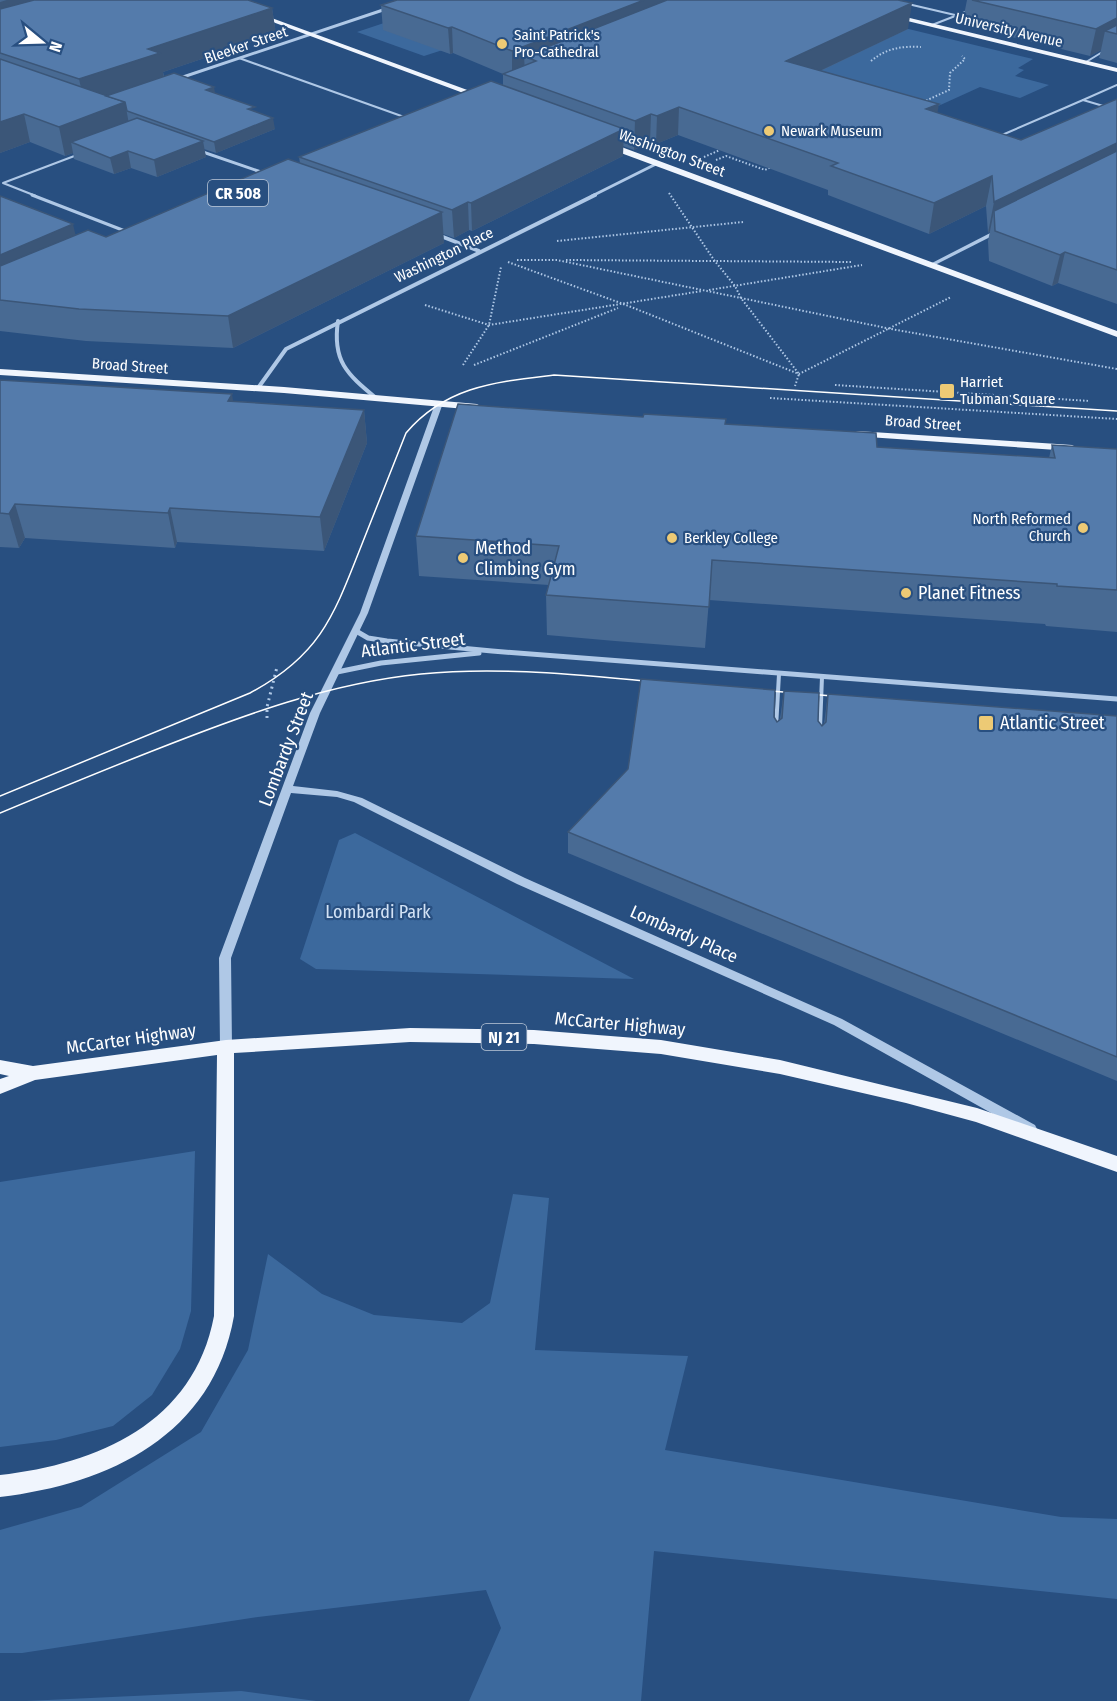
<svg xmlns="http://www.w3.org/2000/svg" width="1117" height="1701" viewBox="0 0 1117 1701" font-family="'Fira Sans Condensed',sans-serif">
<rect width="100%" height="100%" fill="#284f80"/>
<!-- green -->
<g fill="#3c699d">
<polygon points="432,7 483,37 424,56 357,32"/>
<polygon points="892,25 1033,59 1018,68 1024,70 1015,76 1049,85 1020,98 980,87 903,122 806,77"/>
<polygon points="355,833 634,979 316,969 300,959 339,840"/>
<polygon points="195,1151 191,1311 180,1349 152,1395 113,1426 56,1440 0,1447 0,1182"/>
<polygon points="513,1194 549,1198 535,1350 688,1356 665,1450 1061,1517 1117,1519 1117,1599 654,1551 641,1701 469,1701 501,1628 486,1590 258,1617 22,1653 0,1653 0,1530 81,1507 201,1432 248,1350 268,1254 322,1294 374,1315 462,1323 490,1303"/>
<polygon points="241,1691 316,1701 26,1701"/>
</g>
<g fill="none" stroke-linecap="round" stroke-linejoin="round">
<!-- path-far1 -->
<g stroke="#afc8e6" stroke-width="2" stroke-dasharray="1.5 2" stroke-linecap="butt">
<path d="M 871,61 C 887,48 901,46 921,47"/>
<polyline points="923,102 949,90 950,73 965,59 962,56"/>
<polyline points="704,157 720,150"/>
<polyline points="716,160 726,156 765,170 773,166"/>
<polyline points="669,193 714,260 735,286 741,298 799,374 795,386"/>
<polyline points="557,241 743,222"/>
<polyline points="517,260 557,260 891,329 1117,369"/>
<polyline points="566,260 853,262"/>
<polyline points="508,262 626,305 799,374 951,297"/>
<polyline points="709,290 862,265"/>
<polyline points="425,305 489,325 702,291"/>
<polyline points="463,365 489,325 501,267"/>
<polyline points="474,365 618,308"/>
<polyline points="835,385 1090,401"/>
<polyline points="770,398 1117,419"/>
</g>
<!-- path -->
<polyline stroke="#afc8e6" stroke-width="3" stroke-dasharray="2 4" stroke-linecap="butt" points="267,718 267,707 277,667"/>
<!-- service-far2 -->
<g stroke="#afc8e6" stroke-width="2">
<polyline points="908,4 955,15"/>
<polyline points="932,25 968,11"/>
<polyline points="239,58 407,118"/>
<polyline points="1086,62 1104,51"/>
<polyline points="1117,85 1083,100 1117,110"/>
<polyline points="1002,135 1083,100"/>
<polyline points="36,196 3,183 77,155"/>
</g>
<!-- service-far1 -->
<polyline stroke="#afc8e6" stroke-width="3" points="32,195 125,231"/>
<!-- service -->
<g stroke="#afc8e6" stroke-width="4">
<polyline points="776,728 779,674"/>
<polyline points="820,728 822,677"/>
</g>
<!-- minor-far2 -->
<g stroke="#afc8e6" stroke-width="3">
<polyline points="177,79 389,8"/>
<polyline points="197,150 264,173"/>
<polyline points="592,196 658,163"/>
</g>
<!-- minor-far1 -->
<g stroke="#afc8e6" stroke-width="4">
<polyline points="438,235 479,251"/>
<path d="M 338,321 C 332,361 347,374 376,398"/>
<polyline points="258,388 286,349 595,195"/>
</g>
<!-- minor -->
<g stroke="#afc8e6" stroke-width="5">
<polyline points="356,631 368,638 387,641 492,651 1117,699"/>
<polyline points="337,672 381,663 479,653"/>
</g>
<!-- tertiary -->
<g fill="#afc8e6" fill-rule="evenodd">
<polygon points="1000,228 1002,229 1002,231 933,266 928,265"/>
<polygon points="436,401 443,403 368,613 320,713 293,786 337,791 362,798 525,878 842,1019 1035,1125 1037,1129 1035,1133 1031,1134 1027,1133 834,1025 517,884 354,802 337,797 291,793 231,958 232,1047 230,1050 226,1052 222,1050 220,1047 219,958 310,713 360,613"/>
</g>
<!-- primary -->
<g fill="#f0f5fd" fill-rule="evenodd">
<polygon points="214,0 223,0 489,98 482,100"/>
<polygon points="889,13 1117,68 1117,72 887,16"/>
<polygon points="602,142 608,142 1117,331 1117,337 602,146"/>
<polygon points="0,369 284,387 477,404 482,407 477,410 284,393 0,375"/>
<polygon points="857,431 1072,445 1078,448 1072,451 853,436 853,432"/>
<path d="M 410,1028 L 534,1030 L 661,1040 L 780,1060 L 977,1108 L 1117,1156 L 1117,1172 L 976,1122 L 906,1103 L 780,1074 L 661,1054 L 534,1044 L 410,1042 L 234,1053 L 234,1316 C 213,1435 110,1484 0,1497 L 0,1475 C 98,1464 194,1423 214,1316 L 217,1055 L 35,1080 L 0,1094 L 0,1079 L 9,1076 L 0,1074 L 0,1060 L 33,1066 L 226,1040 Z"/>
</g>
<!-- tram -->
<g stroke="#fff" stroke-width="1.5">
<polyline points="758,690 845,697"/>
<path d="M 0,796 L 250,693 C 321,655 334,615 362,544 C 377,507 391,470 406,433 C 446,386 496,382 554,375 L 1117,411"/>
<path d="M 0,813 C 53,791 106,769 160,748 C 244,715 330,683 421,674 C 499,666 578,675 656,682"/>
</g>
</g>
<!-- wall -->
<g fill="#486a93">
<polygon points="0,0 272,8 276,34 163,72 164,76 215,93 255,112 275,129 216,153 204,149 206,157 157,177 131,168 114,174 74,159 73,153 65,156 30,142 0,153"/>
<polygon points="967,0 1117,0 1117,63 1099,58 1101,50 1090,56 962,25"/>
<polygon points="381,5 908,29 821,71 937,113 1021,140 1117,99 1117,304 1058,283 1052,286 989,261 988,241 990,231 988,233 986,206 929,234 828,195 828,190 678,135 656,144 650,142 634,150 623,146 623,156 472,231 469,230 454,238 443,234 444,243 233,348 86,341 0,331 0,196 76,235 106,237 300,163 299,157 503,86 503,74 453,53 450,54 383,30"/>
<polygon points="0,380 233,401 364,410 367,443 324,551 177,542 175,548 25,538 19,548 0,547"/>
<polygon points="725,424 877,447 1049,458 1052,445 1117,449 1117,632 1046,626 1045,624 709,600 705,648 615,641 547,635 546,595 549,585 419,576 416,536"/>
<polygon points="784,691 818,721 822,726 824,724 828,694 1117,716 1117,1081 568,853 568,832 774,717 777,722 780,719"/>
</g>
<!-- shaded-wall -->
<g fill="#3b5678">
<polygon points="7,0 102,0 0,29 0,2"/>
<polygon points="644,0 676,0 524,56 525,73 512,78 512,51"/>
<polygon points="912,3 908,29 784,88 786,61"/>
<polygon points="272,8 276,34 163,72 164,80 85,106 79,79 148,49"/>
<polygon points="1117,18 1117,34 1105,31 1101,50 1090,56 1096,29"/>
<polygon points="452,27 453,53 450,54 448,28"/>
<polygon points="214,87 216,98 206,90"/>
<polygon points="125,102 130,130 71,142 73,153 65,156 59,127"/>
<polygon points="939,104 934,132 926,109"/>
<polygon points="679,107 678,135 656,144 657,116"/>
<polygon points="24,114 30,142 0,153 0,122"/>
<polygon points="651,114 650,142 634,150 635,121"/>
<polygon points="273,118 275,129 216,153 214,142"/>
<polygon points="624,129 623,156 472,231 471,203"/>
<polygon points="203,141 206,157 157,177 154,160"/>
<polygon points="1117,143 1117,168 994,211 990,231 988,233 994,202"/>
<polygon points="128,151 131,168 114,174 110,158"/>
<polygon points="992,176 986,206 929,234 934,203"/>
<polygon points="468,202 469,230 454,238 452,210"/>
<polygon points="442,212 444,243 233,348 228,316"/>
<polygon points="73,224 80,255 0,290 0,255"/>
<polygon points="1065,252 1058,283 1052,286 1060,255"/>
<polygon points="232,394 237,427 228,401"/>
<polygon points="364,410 367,443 324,551 320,517"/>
<polygon points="15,504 25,538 19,548 9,514"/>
<polygon points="170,508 177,542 175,548 168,513"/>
</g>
<!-- building -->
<g fill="#547bab" stroke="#3b5678" stroke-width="1.5">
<polygon points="34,0 248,0 272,8 148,49 160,53 79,79 0,53 0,9"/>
<polygon points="397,0 644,0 512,51 452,27 448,28 381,5"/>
<polygon points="667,0 898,0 912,3 786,61 939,104 926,109 1021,140 1117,99 1117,143 994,202 992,176 934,203 831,166 838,163 679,107 657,116 651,114 635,121 503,74 536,61 524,56"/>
<polygon points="972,0 1117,0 1117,18 1096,29"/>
<polygon points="1117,25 1117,34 1105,31"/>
<polygon points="0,59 125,102 59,127 24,114 0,122"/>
<polygon points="174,73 214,87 206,90 255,107 248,109 273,118 214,142 127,111 125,102 106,96"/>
<polygon points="491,81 624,129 471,203 468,202 452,210 299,157"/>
<polygon points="137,118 203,141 154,160 128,151 110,158 71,142"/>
<polygon points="1117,151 1117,270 1065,252 1060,255 995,231 994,211"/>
<polygon points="288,159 442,212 228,316 79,309 0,300 0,266 88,230 106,237"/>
<polygon points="0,196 73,224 0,255"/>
<polygon points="0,380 232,394 228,401 364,410 320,517 170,508 168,513 15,504 9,514 0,513"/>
<polygon points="458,404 643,417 644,414 726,419 725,424 876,433 877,447 1055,458 1052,445 1117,449 1117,590 1057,586 1057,584 712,560 709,607 546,595 559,546 416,536"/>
<polygon points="641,679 775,690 774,717 777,722 782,718 784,691 819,693 818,721 822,726 826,722 828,694 1117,716 1117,1057 568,832 628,769"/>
</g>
<!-- markers -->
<g fill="#edca75" stroke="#284f80" stroke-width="2">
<circle cx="502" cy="44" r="6"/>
<circle cx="769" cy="131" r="6"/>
<rect x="939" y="383" width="16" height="16" rx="3"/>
<circle cx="1083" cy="528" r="6"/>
<circle cx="672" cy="538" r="6"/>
<circle cx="463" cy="558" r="6"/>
<circle cx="906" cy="593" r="6"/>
<rect x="978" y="715" width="16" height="16" rx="3"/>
</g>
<g text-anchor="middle" stroke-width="4.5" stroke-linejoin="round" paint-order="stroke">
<!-- far-street labels -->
<g font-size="15" fill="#fff" stroke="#284f80">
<text transform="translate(1009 30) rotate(13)" y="5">University Avenue</text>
<text transform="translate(246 45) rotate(-19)" y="5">Bleeker Street</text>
<text transform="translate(672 153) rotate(20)" y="5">Washington Street</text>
<text transform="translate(444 255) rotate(-26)" y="5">Washington Place</text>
<text transform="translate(130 366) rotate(4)" y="5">Broad Street</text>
<text transform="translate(923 423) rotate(4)" y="5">Broad Street</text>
</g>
<!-- far-poi labels -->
<g font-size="15" fill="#fff" stroke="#284f80" text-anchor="start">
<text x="514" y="40">Saint Patrick's<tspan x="514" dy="17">Pro-Cathedral</tspan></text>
<text x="781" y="136">Newark Museum</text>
<text x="960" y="387">Harriet<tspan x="960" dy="17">Tubman Square</tspan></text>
<text x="1071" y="524" text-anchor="end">North Reformed<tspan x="1071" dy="17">Church</tspan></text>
<text x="684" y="543">Berkley College</text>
</g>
<!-- shield labels -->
<g fill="#284f80" stroke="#becad9" stroke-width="1.5">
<rect x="208" y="180" width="60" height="26" rx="4.5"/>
<rect x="481.5" y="1024" width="45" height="26" rx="4.5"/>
</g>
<g font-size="16" font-weight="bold" fill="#fff">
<text x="238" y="199">CR 508</text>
<text x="504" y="1043">NJ 21</text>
</g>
<!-- poi labels -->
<g font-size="18" fill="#fff" stroke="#284f80" text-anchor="start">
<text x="475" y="554">Method<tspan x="475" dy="21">Climbing Gym</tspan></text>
<text x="918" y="599">Planet Fitness</text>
<text x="1000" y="729">Atlantic Street</text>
</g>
<!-- street labels -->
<g font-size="18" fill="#fff" stroke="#284f80">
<text transform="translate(413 645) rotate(-7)" y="6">Atlantic Street</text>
<text transform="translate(286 749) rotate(-69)" y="6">Lombardy Street</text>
<text transform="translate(684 934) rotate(24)" y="6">Lombardy Place</text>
<text transform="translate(620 1024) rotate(5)" y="6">McCarter Highway</text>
<text transform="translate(131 1039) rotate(-8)" y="6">McCarter Highway</text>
</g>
<!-- park labels -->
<g font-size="18" fill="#d2e2f5" stroke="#284f80">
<text x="378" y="918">Lombardi Park</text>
</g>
</g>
<!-- north arrow -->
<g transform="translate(42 42) rotate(109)" stroke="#284f80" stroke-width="4.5" paint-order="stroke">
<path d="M0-4.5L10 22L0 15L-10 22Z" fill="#ffffff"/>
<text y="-9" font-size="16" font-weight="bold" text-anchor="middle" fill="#ffffff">N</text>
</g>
</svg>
